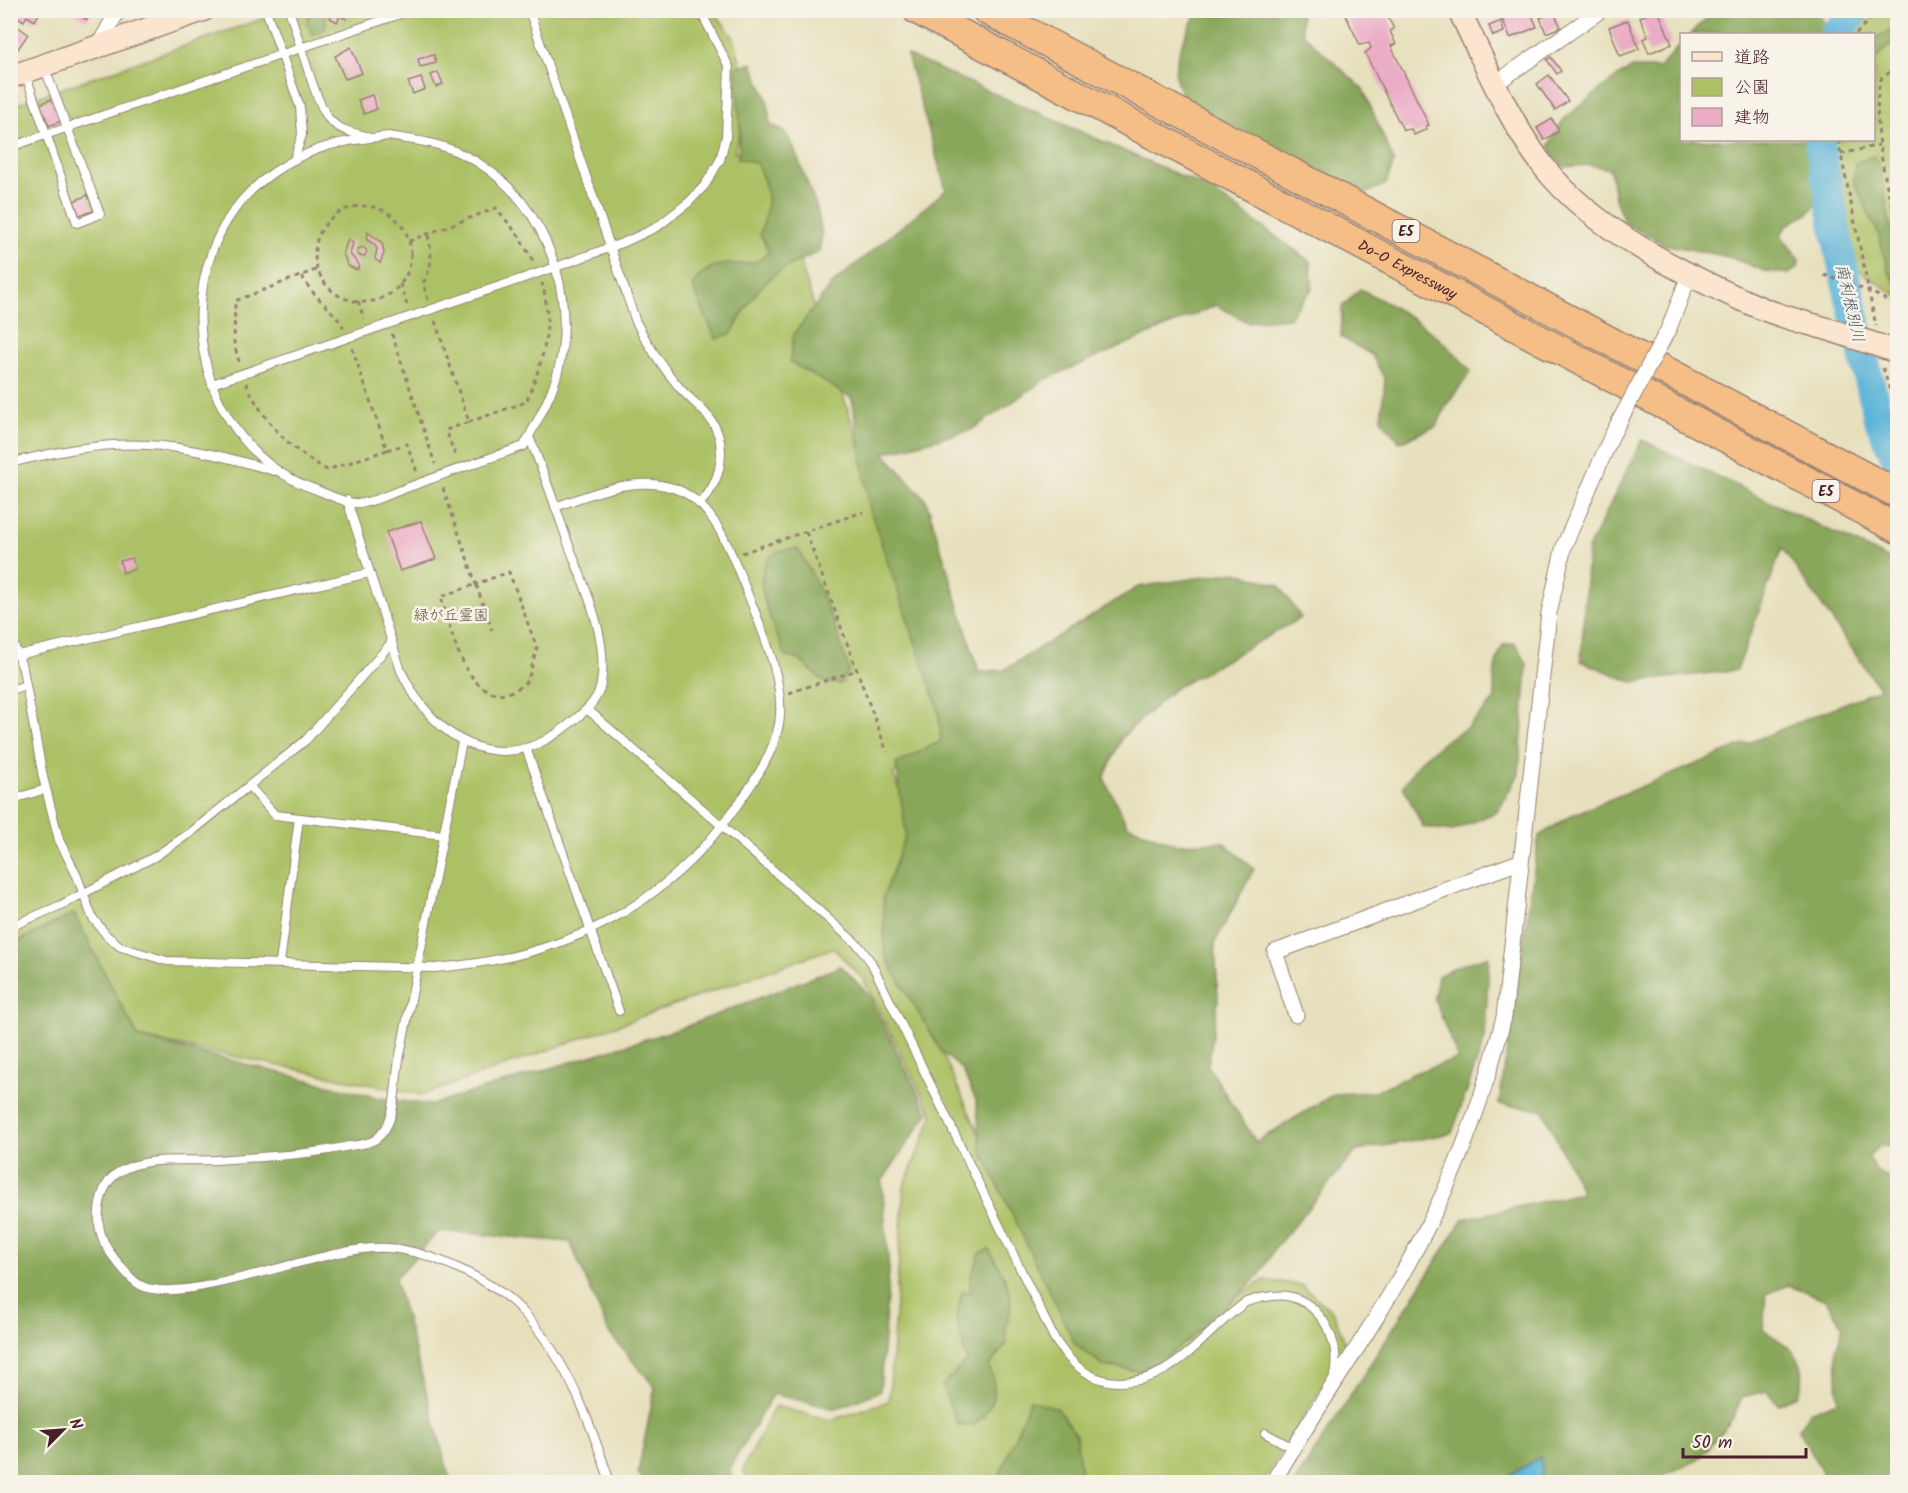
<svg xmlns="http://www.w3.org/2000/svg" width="1908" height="1493" viewBox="0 0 1908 1493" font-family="Kalam,'Klee One',sans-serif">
<rect width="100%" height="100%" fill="#f7f3e8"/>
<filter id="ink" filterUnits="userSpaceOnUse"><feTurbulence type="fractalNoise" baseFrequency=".0167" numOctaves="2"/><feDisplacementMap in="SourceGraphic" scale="12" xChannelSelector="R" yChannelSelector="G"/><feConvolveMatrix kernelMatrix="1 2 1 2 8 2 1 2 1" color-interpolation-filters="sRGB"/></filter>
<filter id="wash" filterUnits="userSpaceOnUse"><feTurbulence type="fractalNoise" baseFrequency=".008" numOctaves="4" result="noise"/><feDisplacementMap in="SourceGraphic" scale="24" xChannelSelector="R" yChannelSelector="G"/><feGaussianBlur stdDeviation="1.35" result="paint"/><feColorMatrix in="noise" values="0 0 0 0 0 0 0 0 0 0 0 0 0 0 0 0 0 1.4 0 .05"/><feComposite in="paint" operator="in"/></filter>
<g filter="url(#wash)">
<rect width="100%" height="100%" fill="#e7e0bd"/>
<!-- green -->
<g fill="#acc165" stroke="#7b7048" stroke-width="1.5">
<polygon points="285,11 714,11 734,38 750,99 734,152 762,145 958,750 893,774 916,832 885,928 1075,1344 1104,1366 1134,1370 1233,1299 1264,1280 1301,1285 1333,1312 1347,1347 1263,1482 748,1482 743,1469 775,1406 831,1420 889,1401 904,1186 933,1116 863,979 833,948 423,1095 138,1037 74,914 11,945 11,106"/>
<polygon points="1861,11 1897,11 1897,296 1852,266 1830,140 1874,140 1874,34 1844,34"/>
</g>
<!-- forest -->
<g fill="#89a75a" stroke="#6a6342" stroke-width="1.5">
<polygon points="312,11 326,11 326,27 319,33 312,34 306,21"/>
<path d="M 1197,11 L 1301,11 L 1302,33 L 1363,89 L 1394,162 L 1386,184 L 1365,194 L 1192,105 C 1159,76 1183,44 1197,11 Z"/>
<polygon points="1714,11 1818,11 1825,24 1825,34 1691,34"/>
<polygon points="1897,26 1897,49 1889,45 1874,61 1874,39"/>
<path d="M 1681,44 L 1682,140 L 1810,140 C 1815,161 1830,194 1810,212 C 1797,223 1790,217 1781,235 L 1799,260 L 1798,267 L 1789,274 L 1765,271 L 1729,257 L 1663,244 L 1625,223 L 1615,199 L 1610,169 L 1589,165 L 1564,167 L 1554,157 L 1549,145 L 1564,119 L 1608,83 L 1631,68 L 1659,68 Z"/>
<polygon points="907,55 1210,189 1311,262 1312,289 1288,318 1247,322 1216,305 1046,379 971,430 884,453 926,500 979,672 1004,670 1138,587 1236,572 1279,585 1301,618 1174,689 1122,737 1104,778 1127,825 1175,844 1223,842 1254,869 1215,942 1218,1001 1208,1066 1256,1142 1334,1094 1374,1092 1417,1072 1458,1059 1434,998 1438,976 1455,967 1489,956 1485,1038 1452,1133 1356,1151 1275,1248 1259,1276 1190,1339 1146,1372 1104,1366 1075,1344 981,1150 976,1100 962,1070 941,1051 885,956 883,897 906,834 896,764 941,741 938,708 870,510 852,398 790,362 794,334 832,284 946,190"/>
<path d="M 752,63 L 768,102 L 770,125 L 781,129 L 791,141 L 817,208 L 822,234 L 819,252 C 767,274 758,284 732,333 L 716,339 L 692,286 C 716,247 747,278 769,252 L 760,234 C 770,203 771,192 756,163 L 738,158 L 740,130 L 736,67 Z"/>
<polygon points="1874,156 1881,172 1890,225 1897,242 1897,284 1889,273 1879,235 1854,182 1855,163"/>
<path d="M 1360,289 C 1403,311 1441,333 1471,372 L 1447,404 L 1437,426 L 1400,442 L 1381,419 L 1385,380 L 1372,355 L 1341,337 L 1342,307 Z"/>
<path d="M 1642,440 L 1897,563 L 1898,1147 L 1879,1146 L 1869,1156 L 1875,1170 L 1892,1181 L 1897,1192 L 1897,1482 L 1827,1482 L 1799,1429 L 1809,1412 L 1838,1401 L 1836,1350 L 1843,1327 L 1826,1300 L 1789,1285 L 1766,1294 L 1763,1330 C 1790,1347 1814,1360 1797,1396 L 1778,1404 L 1767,1391 L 1742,1397 L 1733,1418 L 1698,1460 L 1649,1482 L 1295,1482 L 1463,1219 L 1582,1193 L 1543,1110 L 1499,1104 L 1539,836 L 1572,815 L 1880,689 L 1782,548 L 1737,670 L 1632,682 L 1581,661 L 1588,549 Z"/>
<path d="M 797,548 C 821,587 837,627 849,671 L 840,684 L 824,682 L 798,659 L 786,657 C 776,631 744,574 775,553 C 780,549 791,549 797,548 Z"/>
<path d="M 1515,643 L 1527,664 L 1519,774 L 1497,812 L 1452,831 L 1423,827 L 1403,786 L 1420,761 L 1447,739 L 1467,728 L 1495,699 C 1493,679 1494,662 1503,645 Z"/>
<polygon points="74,914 138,1037 380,1098 431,1105 682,1028 841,966 868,994 928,1113 882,1181 889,1270 880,1391 836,1409 773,1394 729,1469 734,1482 644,1482 638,1472 655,1387 609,1333 570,1242 439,1231 395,1279 451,1482 11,1482 11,945"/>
<path d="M 989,1249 C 999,1267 1011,1284 1011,1306 C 1010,1321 1003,1324 1007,1343 L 989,1366 C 999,1391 994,1408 974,1425 L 958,1425 L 942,1386 L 967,1361 L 956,1319 L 962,1292 L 970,1292 L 970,1279 L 980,1253 Z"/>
<polygon points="1030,1400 1057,1408 1076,1435 1082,1482 997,1482"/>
</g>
<!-- water -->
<polygon fill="#5ab2d7" stroke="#526881" stroke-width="1.5" points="1540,1457 1542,1473 1536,1482 1508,1482 1510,1475"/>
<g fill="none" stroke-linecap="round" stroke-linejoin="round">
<!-- river -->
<g stroke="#5ab2d7" stroke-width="30">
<polyline points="1835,34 1856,10"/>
<polyline points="1819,140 1841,259 1878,418 1898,462"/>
</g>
</g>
<g id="blocks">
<!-- building -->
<g fill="#ebacc6">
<polygon points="19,10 41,10 35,21 27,16 24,21 16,16"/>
<polygon points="69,10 92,10 87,20"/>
<polygon points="341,10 348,11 357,10 355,15 348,13 346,19 340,16 337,22 330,18 334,12 339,14"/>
<polygon points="1343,10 1384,10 1394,29 1390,31 1396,44 1391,46 1429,125 1426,126 1427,129 1414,135 1411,129 1403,130 1365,53 1371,48 1369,43 1360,45"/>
<polygon points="1522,10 1530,10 1537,27 1510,38 1502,18"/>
<polygon points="1658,10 1672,44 1649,53 1643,39 1648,37 1640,17"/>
<polygon points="1554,13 1561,27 1546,33 1540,18"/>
<polygon points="1628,20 1639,49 1620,56 1609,27"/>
<polygon points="1501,21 1504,32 1493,36 1489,26"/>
<polygon points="14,24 28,34 16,52 10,48 10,30"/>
<polygon points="351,47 362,73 345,79 335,56"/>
<polygon points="434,55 436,63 420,67 418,59"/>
<polygon points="1551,57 1561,71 1557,74 1547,60"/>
<polygon points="438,72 443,84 436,87 431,75"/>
<polygon points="1549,75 1568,101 1555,110 1537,84"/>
<polygon points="421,78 425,89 413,94 408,82"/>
<polygon points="372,95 377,109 364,114 358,100"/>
<polygon points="52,99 61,121 49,126 40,104"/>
<polygon points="1552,119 1559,131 1544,140 1537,128"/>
<polygon points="88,195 94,211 79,215 74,201"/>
<polygon points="368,232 382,243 384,253 380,263 375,259 377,249 374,244 367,240"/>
<polygon points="348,239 353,243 350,254 359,265 357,270 348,266 343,254"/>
<circle cx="362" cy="252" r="4.5"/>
<polygon points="421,521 436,559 400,571 386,532"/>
<polygon points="132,558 135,569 123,573 120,561"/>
</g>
</g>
</g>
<g filter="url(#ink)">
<use href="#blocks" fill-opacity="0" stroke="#988074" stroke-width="1.5"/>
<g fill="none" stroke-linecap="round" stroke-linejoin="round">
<defs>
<g id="lane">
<polyline points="266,10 300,107 302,135 294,160"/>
<path d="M 289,10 C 298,35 315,102 329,119 C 338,130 354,133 366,136"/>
<path d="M 529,10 L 636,322 C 648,345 662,367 679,387 C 689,399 702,407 711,420 C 729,446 721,483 699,504"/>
<polyline points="25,73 77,223 100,214 45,69"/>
<path d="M 389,136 C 404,139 419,140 434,144 C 530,169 580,275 559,367 C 553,394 537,421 524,446 C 486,459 447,473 409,487 C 394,492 377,501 362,503 C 347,505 328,494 314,489 C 184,442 159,250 274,172 C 311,146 345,140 389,136 Z"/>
<polyline points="10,147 412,10"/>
<polyline points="212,384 556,267 625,242 657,227 689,202 705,185 720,160 726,137 729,67 700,10"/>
<path d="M 10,463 C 55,452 101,442 148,445 C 190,447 234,459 274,471"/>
<path d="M 347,500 L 401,671 C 434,741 501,780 568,725 C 582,714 598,702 601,684 C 609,637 584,586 568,543 C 556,508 544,472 529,437"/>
<path d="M 10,635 L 23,669 L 43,777 L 59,840 L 77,876 L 92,917 L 107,936 L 121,947 L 167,961 L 435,968 C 562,958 664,910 738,804 C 756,779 773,754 779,724 C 786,685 763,632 749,597 C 735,563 718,509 683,492 C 642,472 594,493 555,507"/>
<polyline points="18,655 369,573"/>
<polyline points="10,690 26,685"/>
<path d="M 587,709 L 775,872 L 859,946 L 871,962 L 1053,1336 C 1066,1358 1082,1376 1108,1381 C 1170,1390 1200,1335 1246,1302 C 1259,1298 1274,1294 1287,1296 C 1323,1303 1341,1343 1334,1375"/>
<path d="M 462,742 C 441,848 419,954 399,1060 C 394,1084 398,1123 376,1139 C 370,1144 357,1145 349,1146 C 312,1155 256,1157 216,1160 C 186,1162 147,1155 119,1172 C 98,1185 94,1221 104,1242 C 109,1253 130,1280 140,1285 C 183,1309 328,1243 388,1248 C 431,1251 497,1282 525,1314 C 569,1363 590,1422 610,1482"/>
<polyline points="526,748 619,1011"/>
<polyline points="250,787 275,815 443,835"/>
<polyline points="10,800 46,789"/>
<polyline points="10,927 61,905 154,857 190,833 306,740 392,642"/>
<polyline points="280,963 299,818"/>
<polyline points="1265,1433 1293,1448"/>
</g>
<g id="street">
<polyline points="98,47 118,10"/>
<polyline points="1495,84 1601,10"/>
<polyline points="1669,328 1690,273"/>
<polyline points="1296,1015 1275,952 1519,862"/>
<path d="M 1273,1482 C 1325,1392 1389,1308 1434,1213 C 1465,1151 1487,1084 1504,1017 L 1549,613 L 1564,546 L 1612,435"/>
</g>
<g id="secondary">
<path d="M 1459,10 C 1485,63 1508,120 1544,167 C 1592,229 1685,275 1756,306 C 1780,317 1808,323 1834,331"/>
<polyline points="10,77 203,10"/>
</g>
<g id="highway">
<path id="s1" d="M 917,10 L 1898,529"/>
<polyline points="986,10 1898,494"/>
</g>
</defs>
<!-- lane casing -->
<use href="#lane" stroke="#988074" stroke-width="10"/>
<!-- street casing -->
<use href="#street" stroke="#988074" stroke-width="17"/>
<!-- secondary casing -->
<use href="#secondary" stroke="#988074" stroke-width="25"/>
<!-- highway casing -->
<use href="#highway" stroke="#988074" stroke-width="31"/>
<!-- path -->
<g stroke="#988074" stroke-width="3" stroke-dasharray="4.5 4.5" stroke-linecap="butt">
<polyline points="1856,34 1878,10"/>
<path d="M 1898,68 L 1882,77 C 1870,101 1884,195 1898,219"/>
<polyline points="1838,140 1876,326"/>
<polyline points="1841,154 1879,145"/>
<circle cx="363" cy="254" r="48"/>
<path d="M 428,235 C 432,254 433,266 423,283 L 428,300"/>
<polyline points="409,241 496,208 519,236 534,263"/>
<polyline points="1824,275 1869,291 1898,306"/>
<path d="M 302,276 C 312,297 332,307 344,328"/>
<polyline points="400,284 407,305"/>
<polyline points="358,301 364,319"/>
<polyline points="435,321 469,422 446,430 456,458"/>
<polyline points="392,334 435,464"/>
<polyline points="352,348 387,450 407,444 417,472"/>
<polyline points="239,362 234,343 235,301 318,269"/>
<polyline points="1883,368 1898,417"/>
<path d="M 246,383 C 264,422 289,449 327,470 L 387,450"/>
<path d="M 469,422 L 526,402 C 543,362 554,326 542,283"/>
<path d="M 443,488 L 476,584 L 509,572 L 537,648 L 528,680 C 524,684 518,689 513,691 C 466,709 450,626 441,597 L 476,584 L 492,630"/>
<polyline points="806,532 887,752"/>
<polyline points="742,553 863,512"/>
<polyline points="789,693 857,670"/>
</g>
<!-- lane -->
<use href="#lane" stroke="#fff" stroke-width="8"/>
<!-- street -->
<use href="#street" stroke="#fff" stroke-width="15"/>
<!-- secondary -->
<use href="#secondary" stroke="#fbe5cf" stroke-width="22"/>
<!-- highway -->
<use href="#highway" stroke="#f6be87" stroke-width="28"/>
<defs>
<polyline id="street-bridge" points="1612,435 1669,328"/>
<polyline id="secondary-bridge" points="1834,331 1898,352"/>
</defs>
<!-- street-bridge casing -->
<use href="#street-bridge" stroke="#988074" stroke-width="17" stroke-linecap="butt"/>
<!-- secondary-bridge casing -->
<use href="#secondary-bridge" stroke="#988074" stroke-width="25" stroke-linecap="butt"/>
<!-- street-bridge -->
<use href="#street-bridge" stroke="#fff" stroke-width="15"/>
<!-- secondary-bridge -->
<use href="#secondary-bridge" stroke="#fbe5cf" stroke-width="22"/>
</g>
</g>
<g text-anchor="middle" stroke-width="5" stroke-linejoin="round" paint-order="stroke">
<!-- shield labels -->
<g fill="#f7f3e8" stroke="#7e5f64" stroke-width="1.5">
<rect x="1392.5" y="220" width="27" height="22" rx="4.5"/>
<rect x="1812.5" y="480" width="27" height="22" rx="4.5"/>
</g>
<g font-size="14" font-weight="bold" fill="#4a1f2b">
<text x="1406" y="236">E5</text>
<text x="1826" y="496">E5</text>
</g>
<!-- street labels -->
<g font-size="15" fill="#4a1f2b" stroke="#f7f3e8">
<text dy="5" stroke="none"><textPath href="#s1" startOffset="555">Do-O Expressway</textPath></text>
</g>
<!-- park labels -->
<g font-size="15" fill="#67503c" stroke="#f7f3e8">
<text x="451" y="620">緑が丘霊園</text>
</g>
<!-- water labels -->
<g font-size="16" font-style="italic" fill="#505267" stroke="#f7f3e8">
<text transform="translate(1851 303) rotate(77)" y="6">南利根別川</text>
</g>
</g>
<!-- margin -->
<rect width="1908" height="1493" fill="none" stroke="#f7f3e8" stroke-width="36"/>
<!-- legend -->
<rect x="1680" y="33" width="195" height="108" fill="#f7f3e8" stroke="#b29e9c" stroke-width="1.5"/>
<rect x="1692" y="52" width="30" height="9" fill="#fbe5cf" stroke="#b29e9c" stroke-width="1.5"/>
<text x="1734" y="63" font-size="18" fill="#4a1f2b">道路</text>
<rect x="1692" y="78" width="30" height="18" fill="#acc165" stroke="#b29e9c" stroke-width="1.5"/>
<text x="1734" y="93" font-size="18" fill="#4a1f2b">公園</text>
<rect x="1692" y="108" width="30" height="18" fill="#ebacc6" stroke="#b29e9c" stroke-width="1.5"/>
<text x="1734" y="123" font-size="18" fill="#4a1f2b">建物</text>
<!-- north arrow -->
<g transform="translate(63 1430) rotate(65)" stroke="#f7f3e8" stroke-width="4.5" paint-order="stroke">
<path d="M0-4.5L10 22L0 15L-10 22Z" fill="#4a1f2b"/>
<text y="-9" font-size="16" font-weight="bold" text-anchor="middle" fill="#4a1f2b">N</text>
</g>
<!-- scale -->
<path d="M1683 1448v9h123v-9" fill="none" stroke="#4a1f2b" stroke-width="3"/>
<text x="1692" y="1448" font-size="18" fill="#4a1f2b" stroke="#f7f3e8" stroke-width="4.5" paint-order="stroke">50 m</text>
</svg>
